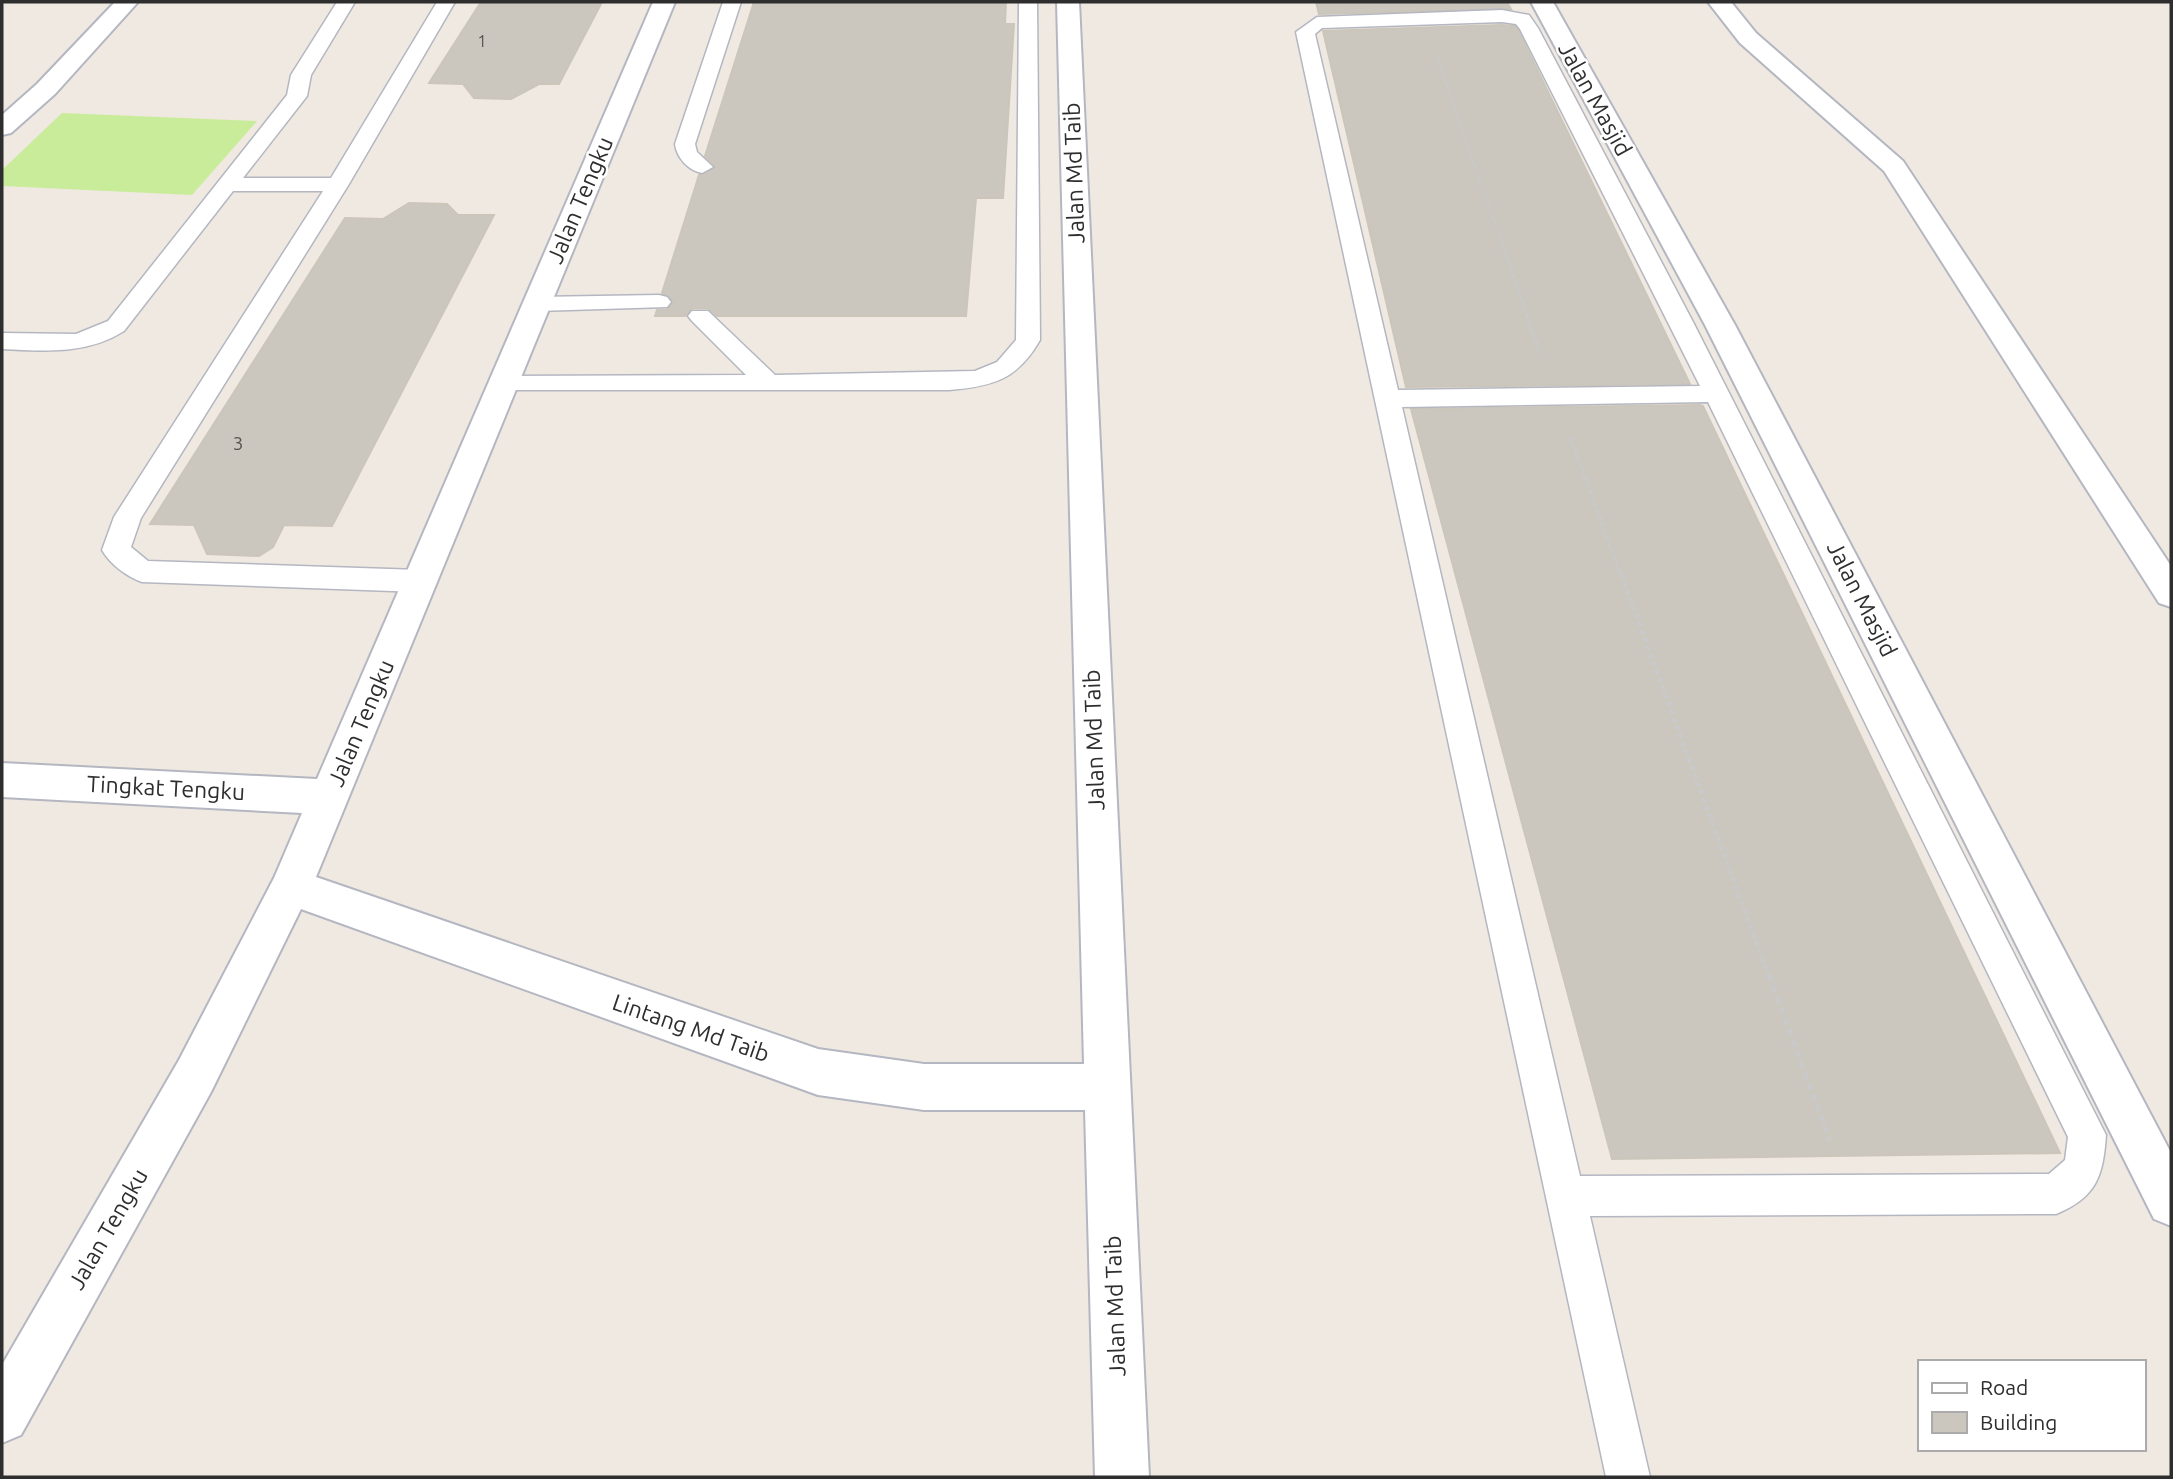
<svg xmlns="http://www.w3.org/2000/svg" width="2173" height="1479" viewBox="0 0 2173 1479" font-family="Ubuntu,sans-serif">
<rect width="100%" height="100%" fill="#efe9e1"/>
<!-- pitch -->
<polygon fill="#c9ec9a" points="62,113 257,121 192,195 2,186 2,170"/>
<!-- building -->
<g fill="#cbc7bf" stroke="#cbc5ba" stroke-width="2">
<polygon points="481,2 602,2 559,84 539,84 511,99 474,98 463,84 429,83"/>
<polygon points="754,2 1006,2 1005,24 1014,24 1003,198 976,198 966,316 717,316 708,308 692,308 685,316 655,316 657,310 667,310 674,302 662,293 699,175 716,167 705,156"/>
<polygon points="1316,2 1507,2 1511,9 1319,14"/>
<polygon points="1502,25 1515,26 1518,30 1690,384 1406,387 1323,31"/>
<polygon points="409,203 447,204 458,215 494,215 332,526 284,525 273,547 259,556 207,554 194,525 150,524 345,218 383,219"/>
<polygon points="1700,405 1703,406 2060,1153 1612,1159 1411,409"/>
</g>
<g fill="none" stroke-linecap="round" stroke-linejoin="round">
<defs>
<g id="service">
<path d="M 337,2 L 355,2 L 311,75 L 307,96 L 243,178 L 331,178 L 437,2 L 455,2 L 349,184 L 141,518 L 131,547 L 148,561 L 420,570 L 430,573 L 434,581 L 430,589 L 420,592 L 142,582 C 127,577 110,564 102,550 L 114,517 L 323,191 L 233,191 L 124,331 C 86,355 45,351 2,349 L 2,333 L 76,334 L 108,321 L 287,95 L 291,75 Z"/>
<path d="M 723,2 L 741,2 L 695,144 L 697,152 L 713,167 L 702,173 C 688,170 677,158 675,144 Z"/>
<path d="M 1019,2 L 1037,2 L 1040,340 C 1017,380 993,386 949,390 L 494,390 L 490,384 L 494,378 L 503,376 L 746,375 L 692,321 L 688,316 L 692,311 L 708,311 L 775,375 L 975,371 L 997,362 L 1016,340 Z"/>
<path d="M 1502,10 L 1529,15 L 1538,28 L 1693,322 L 2106,1135 C 2103,1176 2097,1197 2056,1214 L 1590,1216 L 1650,1477 L 1606,1477 L 1296,32 L 1317,17 ZM 1502,22 L 1516,24 L 1520,29 L 1700,386 L 1398,390 L 1315,34 L 1322,28 ZM 1708,402 L 2068,1137 L 2065,1160 L 2049,1174 L 1580,1176 L 1402,407 Z"/>
<polygon points="659,295 667,297 671,302 667,307 537,311 529,309 525,304 529,299 537,297"/>
</g>
<g id="minor">
<polygon points="115,2 138,2 55,94 11,133 2,135 2,115 37,84"/>
<polygon points="653,2 675,2 316,877 818,1049 924,1064 1084,1064 1057,2 1079,2 1149,1477 1095,1477 1085,1110 924,1110 818,1095 301,909 211,1092 21,1435 2,1443 2,1365 179,1060 274,878 302,813 2,797 2,763 317,779"/>
<polygon points="1531,2 1553,2 1735,325 2171,1153 2171,1226 2154,1219 1705,325"/>
<polygon points="1708,2 1731,2 1756,33 1903,161 2171,566 2171,607 2159,603 1884,171 1740,43"/>
</g>
</defs>
<!-- service casing -->
<use href="#service" stroke="#b4b7c1" stroke-width="3"/>
<!-- minor casing -->
<use href="#minor" stroke="#b4b7c1" stroke-width="4"/>
<!-- path-far3 -->
<polyline stroke="#c9c9c9" stroke-width="2.5" stroke-dasharray="3.5 2.5" stroke-linecap="butt" points="1437,57 1506,256"/>
<!-- path-far2 -->
<g stroke="#c9c9c9" stroke-width="3.5" stroke-dasharray="4.5 2.5" stroke-linecap="butt">
<polyline points="1506,254 1541,356"/>
<polyline points="1570,437 1621,576"/>
</g>
<!-- path-far1 -->
<polyline stroke="#c9c9c9" stroke-width="4.5" stroke-dasharray="5 3.5" stroke-linecap="butt" points="1621,574 1769,977"/>
<!-- path -->
<polyline stroke="#c9c9c9" stroke-width="5" stroke-dasharray="7 4.5" stroke-linecap="butt" points="1769,975 1830,1141"/>
<!-- service -->
<use href="#service" fill="#fff" fill-rule="evenodd"/>
<!-- minor -->
<use href="#minor" fill="#fff" fill-rule="evenodd"/>
</g>
<g text-anchor="middle" stroke-width="5" stroke-linejoin="round" paint-order="stroke">
<!-- far-number labels -->
<g font-size="16" fill="#555452">
<text x="482" y="47">1</text>
</g>
<!-- number labels -->
<g font-size="19" fill="#555452">
<text x="238" y="450">3</text>
</g>
<!-- street labels -->
<g font-size="23" fill="#2e2e2e" stroke="#fff">
<text transform="translate(1595 99) rotate(61)" y="8">Jalan Masjid</text>
<text transform="translate(1074 173) rotate(-92)" y="8">Jalan Md Taib</text>
<text transform="translate(580 200) rotate(-67)" y="8">Jalan Tengku</text>
<text transform="translate(1862 599) rotate(63)" y="8">Jalan Masjid</text>
<text transform="translate(361 723) rotate(-67)" y="8">Jalan Tengku</text>
<text transform="translate(1094 740) rotate(-92)" y="8">Jalan Md Taib</text>
<text transform="translate(166 788) rotate(3)" y="8">Tingkat Tengku</text>
<text transform="translate(691 1028) rotate(19)" y="8">Lintang Md Taib</text>
<text transform="translate(108 1229) rotate(-60)" y="8">Jalan Tengku</text>
<text transform="translate(1115 1306) rotate(-92)" y="8">Jalan Md Taib</text>
</g>
</g>
<!-- border -->
<rect width="2173" height="1479" fill="none" stroke="#2e2e2e" stroke-width="7"/>
<!-- legend -->
<rect x="1918" y="1360" width="228" height="91" fill="#ffffff" stroke="#ababab" stroke-width="2"/>
<rect x="1932" y="1383" width="35" height="10" fill="#ffffff" stroke="#ababab" stroke-width="2"/>
<text x="1980" y="1395" font-size="21" fill="#2e2e2e">Road</text>
<rect x="1932" y="1412" width="35" height="21" fill="#cbc7bf" stroke="#ababab" stroke-width="2"/>
<text x="1980" y="1430" font-size="21" fill="#2e2e2e">Building</text>
</svg>
